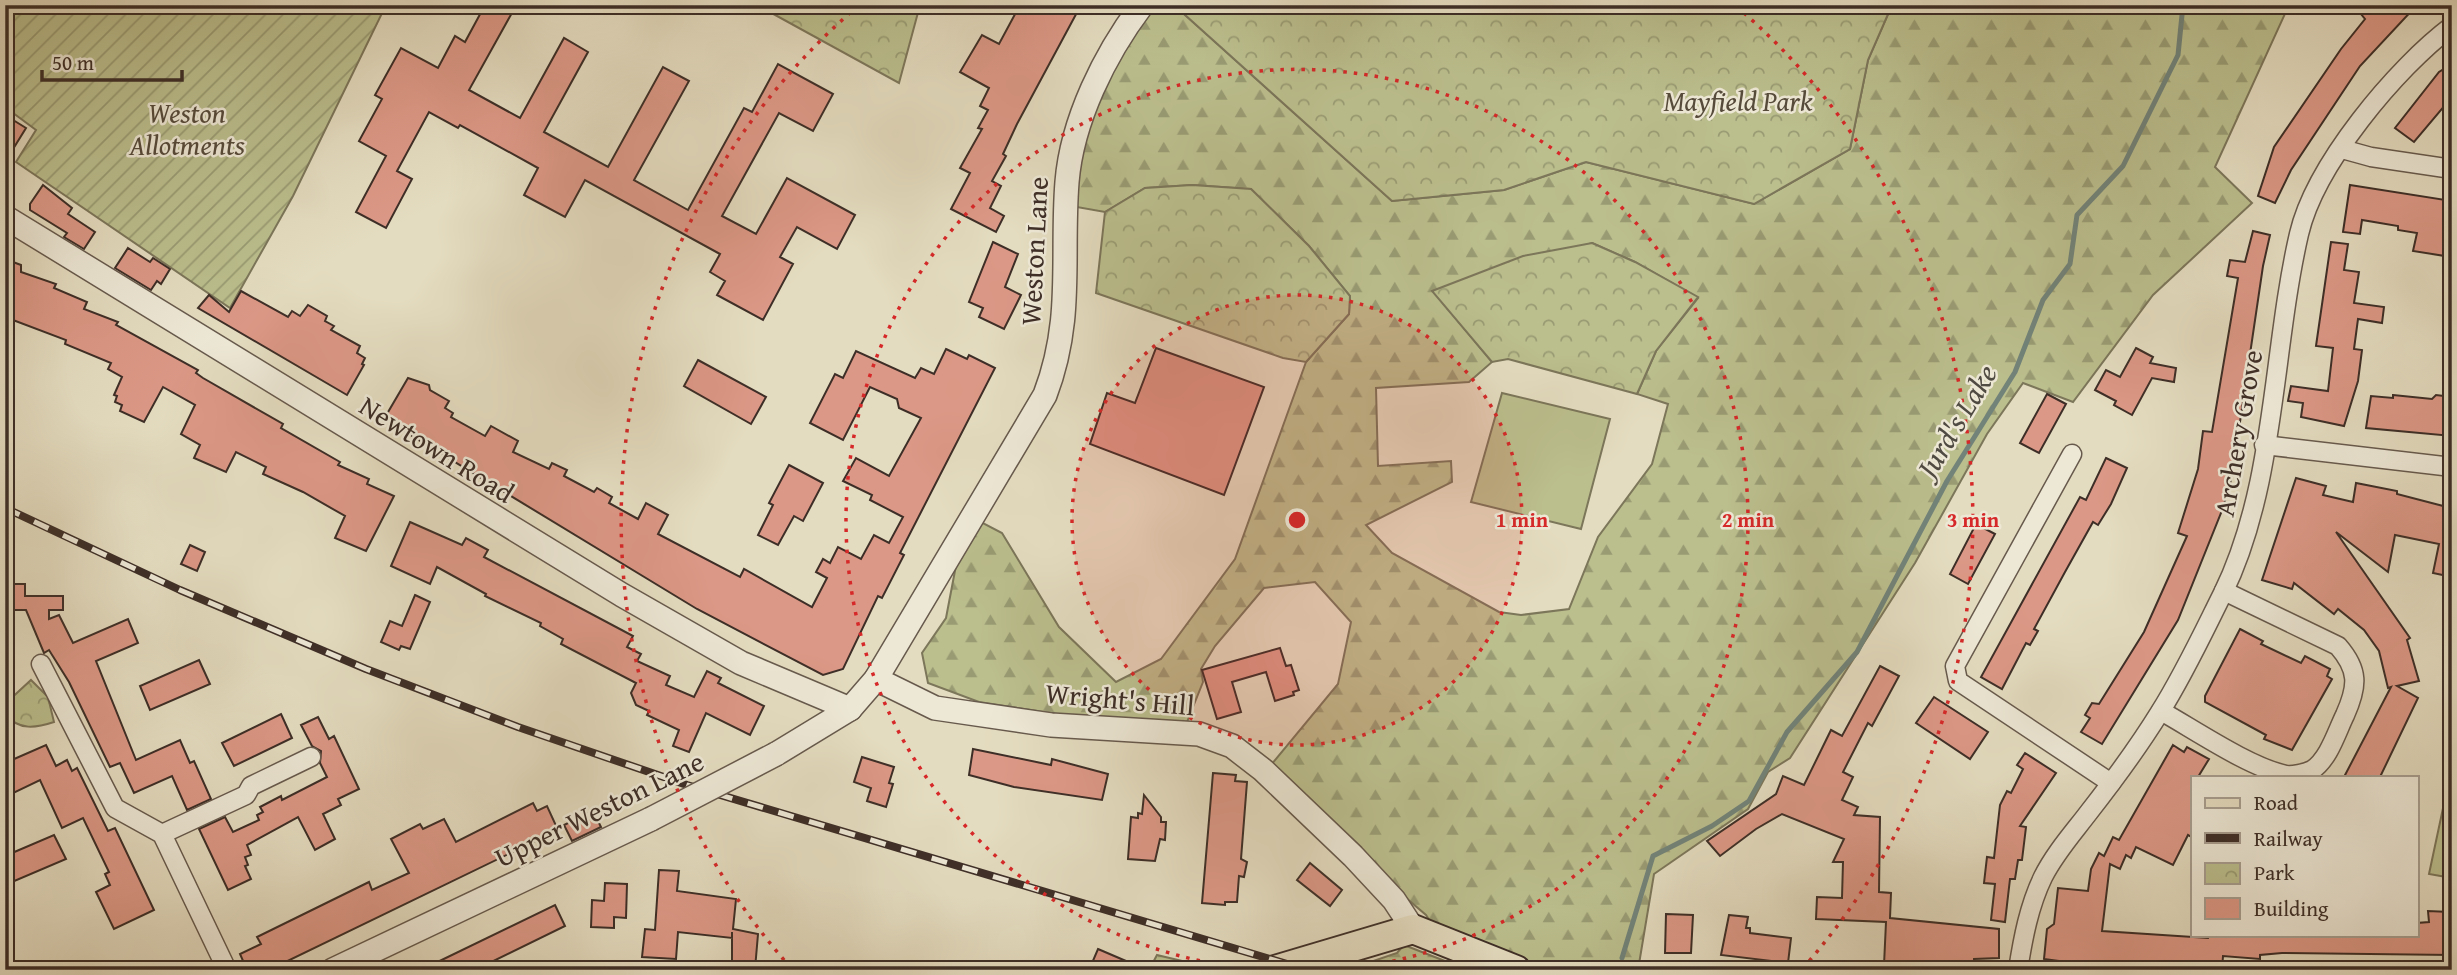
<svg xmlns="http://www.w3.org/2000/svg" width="2457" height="975" viewBox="0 0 2457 975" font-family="'Gentium Book Plus',serif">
<defs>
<pattern id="forest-firs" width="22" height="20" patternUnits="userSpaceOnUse" patternTransform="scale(1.75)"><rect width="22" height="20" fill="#bbbe8d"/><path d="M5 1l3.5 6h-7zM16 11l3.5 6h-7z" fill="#999b73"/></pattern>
<pattern id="park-crowns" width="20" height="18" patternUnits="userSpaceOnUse" patternTransform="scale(1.75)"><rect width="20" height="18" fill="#bbbe8d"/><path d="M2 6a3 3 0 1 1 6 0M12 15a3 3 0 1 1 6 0" fill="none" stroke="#999b73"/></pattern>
<pattern id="garden-furrows" width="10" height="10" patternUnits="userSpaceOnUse" patternTransform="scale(1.75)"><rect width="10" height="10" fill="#bbbe8d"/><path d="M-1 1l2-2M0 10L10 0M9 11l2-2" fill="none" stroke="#999b73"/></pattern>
</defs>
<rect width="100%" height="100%" fill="#e4dcc0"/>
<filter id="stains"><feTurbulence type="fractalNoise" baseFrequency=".00286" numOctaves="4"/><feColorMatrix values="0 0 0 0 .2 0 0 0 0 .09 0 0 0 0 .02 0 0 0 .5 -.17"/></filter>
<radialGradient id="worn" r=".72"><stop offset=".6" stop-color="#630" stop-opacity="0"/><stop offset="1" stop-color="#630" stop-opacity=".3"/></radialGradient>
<!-- forest -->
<g fill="url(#forest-firs)" stroke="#7c765a" stroke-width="2" fill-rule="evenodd">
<path d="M 1153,5 L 1174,5 L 1392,201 L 1504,190 L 1586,162 L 1754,204 L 1850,149 L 1868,60 L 1892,5 L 2289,5 L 2215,167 L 2252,203 L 2153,295 L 2073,402 L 2023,383 L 1987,434 L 1915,563 L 1790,758 L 1768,772 L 1748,809 L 1654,874 L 1638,970 L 1541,970 L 1435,929 L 1426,915 L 1385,880 L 1271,765 L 1338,684 L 1351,622 L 1315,582 L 1264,588 L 1215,646 L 1201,669 L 1203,682 L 1185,727 L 1070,716 L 979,702 L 928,683 L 922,653 L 946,618 L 958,555 L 981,522 L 1002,533 L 1059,627 L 1116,682 L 1161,659 L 1235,559 L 1306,362 L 1349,314 L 1350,296 L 1309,246 L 1251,189 L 1192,185 L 1145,188 L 1105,212 L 1071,206 L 1089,123 L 1107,77 ZM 1592,243 L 1635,262 L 1698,298 L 1656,351 L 1637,394 L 1668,404 L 1652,464 L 1598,537 L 1569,609 L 1521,615 L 1499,612 L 1392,553 L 1366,525 L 1452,482 L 1451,461 L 1378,466 L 1376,388 L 1469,382 L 1492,362 L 1433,291 Z"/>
<polygon points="1404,945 1468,970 1347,970 1397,953"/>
<polygon points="1157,955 1220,970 1149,970"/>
</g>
<!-- park -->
<g fill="url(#park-crowns)" stroke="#7c765a" stroke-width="2">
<polygon points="757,5 920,5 899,83"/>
<polygon points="1174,5 1892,5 1868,60 1850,149 1754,204 1586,162 1504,190 1392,201"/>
<polygon points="1192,185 1251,189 1309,246 1350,296 1349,314 1306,362 1283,358 1096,293 1105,212 1145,188"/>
<polygon points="1592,243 1635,262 1698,297 1656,351 1637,394 1508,359 1492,362 1432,291 1523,256"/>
<path d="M 31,680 L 48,697 L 54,722 C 36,728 19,731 5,714 L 5,704 Z"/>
</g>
<!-- garden -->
<polygon fill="url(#garden-furrows)" stroke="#7c765a" stroke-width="2" points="5,5 386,5 293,196 230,308 16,162 36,130 5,107"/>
<!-- pitch -->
<g fill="#bbbe8d" stroke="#7c765a" stroke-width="2">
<polygon points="1502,393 1610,419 1581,529 1471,502"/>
<polygon points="2452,766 2452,878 2429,874"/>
</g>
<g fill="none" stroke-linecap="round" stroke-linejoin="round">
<!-- stream -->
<polyline stroke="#728379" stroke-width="5" points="1622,958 1653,856 1712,826 1749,801 1787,732 1857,652 1947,481 2015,372 2043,300 2070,264 2077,215 2123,166 2178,55 2183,5"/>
</g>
<!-- building -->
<g fill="#dc9886" stroke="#3d2e27" stroke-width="2">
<polygon points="485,5 503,5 513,11 469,90 520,118 564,38 588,52 544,132 608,167 663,67 689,81 634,180 688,210 744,108 752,112 778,64 833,94 813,131 779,113 722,216 756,234 787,178 855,215 837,249 797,227 780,257 793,264 763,320 717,295 725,281 710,272 720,254 585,180 565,217 524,195 538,168 460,125 458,128 429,112 397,171 412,179 386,228 356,212 386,156 359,141 382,99 375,95 401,48 438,68 455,36 465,42"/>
<polygon points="1020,5 1081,5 1017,124 1003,154 1006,156 992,181 1001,186 990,208 1004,216 996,232 951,209 970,173 960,168 982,129 978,128 988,110 980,106 989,88 960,72 982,35 999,44"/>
<polygon points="2370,5 2417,5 2360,66 2291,170 2275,203 2258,196 2274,147 2341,49 2365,19 2361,14"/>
<polygon points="2452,64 2452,97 2414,142 2395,128 2439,72"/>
<polygon points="5,115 26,128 5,162"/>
<polygon points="43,185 72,208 68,214 95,232 84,249 64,237 67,233 30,210 30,204"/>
<polygon points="2350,185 2452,201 2452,232 2449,232 2445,256 2413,251 2417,233 2398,230 2398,226 2362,220 2360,234 2343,232"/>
<polygon points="2253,231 2270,235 2263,266 2232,476 2223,508 2178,620 2102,744 2081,732 2090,718 2085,715 2092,703 2099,704 2144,632 2187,536 2178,533 2198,469 2203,431 2212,432 2238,278 2227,276 2230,260 2245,262"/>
<polygon points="993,242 1018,254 1005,287 1021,295 1004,329 979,317 983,308 969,302"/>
<polygon points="2331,242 2348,244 2344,270 2359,272 2354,303 2384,307 2382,323 2358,319 2354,349 2362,350 2358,381 2344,426 2301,417 2303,403 2288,401 2291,386 2328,391 2333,348 2316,346"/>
<polygon points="128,248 150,262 153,258 170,269 161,284 157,281 151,290 115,268"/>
<polygon points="5,259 21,265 21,272 56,284 54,288 87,302 84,309 118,322 116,325 198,370 196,373 203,378 283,424 281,428 340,462 338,465 369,479 367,484 394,496 366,551 335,538 345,516 303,492 263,474 266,467 236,452 226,472 194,458 200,445 181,434 195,405 163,387 144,422 120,411 122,405 115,402 117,396 114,395 122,377 108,369 111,363 65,344 66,340 5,317"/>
<polygon points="241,291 288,317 292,311 300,316 308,305 327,316 325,321 334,326 331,330 360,346 357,353 365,358 362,364 364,365 347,395 198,308 209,295 229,312"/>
<polygon points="1156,348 1264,387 1224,495 1090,444 1107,393 1135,403"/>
<polygon points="2136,348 2153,357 2150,363 2176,368 2174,382 2152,378 2132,415 2114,405 2116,401 2095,390 2106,370 2120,377"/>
<polygon points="946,349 967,359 969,355 995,368 900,553 904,555 882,598 878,596 843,669 823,675 697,609 384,419 408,378 429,385 430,390 449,401 445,408 453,413 451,417 485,436 491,426 518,441 513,452 549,469 552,463 567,470 564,476 594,492 597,488 612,497 609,503 638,519 646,503 668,515 658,534 740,577 744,569 812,607 827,578 816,572 823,559 830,563 838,547 861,559 874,535 889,543 903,517 870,500 872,495 843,481 856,458 889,476 921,418 899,408 897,399 870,387 843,440 810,423 835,374 843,378 856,351 915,378 921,368 934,374"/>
<polygon points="698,360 766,397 751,424 684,386"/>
<polygon points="2047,394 2066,404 2039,453 2020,443"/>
<polygon points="2393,395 2432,399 2436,395 2452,397 2452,436 2366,428 2371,396 2393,398"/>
<polygon points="2106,458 2127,468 2111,504 2098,525 2093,522 2065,572 2034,629 2038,631 2030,645 2026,643 2002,689 1981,677 2080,497 2086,500"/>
<polygon points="789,465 823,483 803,521 794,516 778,545 758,535 773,505 769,503"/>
<polygon points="2296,478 2326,486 2323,495 2353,502 2356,483 2397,491 2397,494 2447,507 2445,514 2452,515 2452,577 2433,573 2439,544 2395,535 2388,572 2336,532 2410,638 2407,640 2419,681 2397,686 2418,698 2380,777 2344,777 2391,687 2388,688 2379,651 2364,630 2338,609 2334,614 2294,583 2292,589 2262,580"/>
<polygon points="410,522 462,545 466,538 488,550 484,557 633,636 627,647 641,654 637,661 670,676 666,685 694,697 707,671 721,678 718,683 764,706 750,735 706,713 689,752 673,746 679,730 647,715 649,711 636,705 631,693 636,683 561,644 563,639 540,626 541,623 485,596 486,594 437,567 430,584 391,566"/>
<polygon points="1976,524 1995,534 1968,584 1950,574"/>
<polygon points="190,545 205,552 197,571 181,564"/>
<polygon points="5,584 25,584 25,596 63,596 63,610 49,610 49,619 59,615 73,643 128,619 138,643 96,661 136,760 180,740 190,763 194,761 211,799 187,810 172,776 134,793 120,763 110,767 69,682 49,650 44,653 26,610 5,610"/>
<polygon points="415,595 430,602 410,649 401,646 399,650 381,642 390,621 402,626"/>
<polygon points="2240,629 2263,641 2261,644 2301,663 2305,656 2330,669 2327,676 2332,679 2292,750 2264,739 2266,735 2205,702 2205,696"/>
<polygon points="1280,648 1286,666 1291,665 1299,690 1293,692 1294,695 1275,701 1266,672 1232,682 1241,712 1217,719 1202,670"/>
<polygon points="199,660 210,684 150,710 140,686"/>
<polygon points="1880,666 1899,676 1872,726 1868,723 1843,772 1853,777 1842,800 1858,807 1854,815 1880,817 1879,892 1891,893 1890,918 1999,929 1999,958 1974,959 1974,969 1884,965 1886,922 1816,919 1817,897 1842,898 1843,862 1833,862 1844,839 1782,814 1756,829 1720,856 1707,841 1776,794 1783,776 1804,785 1831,730 1842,736"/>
<polygon points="1934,697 1988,732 1970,759 1916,723"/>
<polygon points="281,714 292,738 234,766 222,743"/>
<polygon points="318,717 329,739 334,736 359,789 338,799 341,805 323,814 335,839 315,850 298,817 247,845 251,855 245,857 248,865 245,866 251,879 228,890 199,829 225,817 233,832 259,820 257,815 263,812 260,807 281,796 282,800 327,777 320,763 321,751 312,746 301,725"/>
<polygon points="46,745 56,766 67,760 72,771 77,768 108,831 115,828 154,910 114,929 96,892 110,885 105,874 109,872 83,818 62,828 40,780 5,797 5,763"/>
<polygon points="2173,745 2184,752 2187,747 2209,759 2198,777 2193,777 2193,838 2188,835 2173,865 2136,847 2131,858 2126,855 2120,869 2110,864 2102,931 2208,938 2209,935 2417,935 2417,923 2429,922 2428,911 2450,912 2452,955 2282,953 2260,955 2260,959 2223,956 2222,970 2074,970 2075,963 2044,959 2047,929 2054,924 2058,888 2088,891 2091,869 2099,853 2104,856 2113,837 2119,840"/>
<polygon points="973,749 1051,765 1052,759 1108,774 1102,800 1014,787 969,775"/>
<polygon points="2025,753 2056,773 2020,826 2026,827 2022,860 2018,860 2015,879 2010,879 2005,922 1991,920 1995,884 1984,883 1987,857 1994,858 2000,805 2007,791 2011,793 2023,769 2017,765"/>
<polygon points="862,757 894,767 889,783 893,784 886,807 867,801 871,788 854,782"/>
<polygon points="1213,773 1236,775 1235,781 1247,782 1241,859 1247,862 1244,877 1239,876 1237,902 1225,902 1225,905 1202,903"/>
<polygon points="1144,795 1161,817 1161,822 1166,822 1165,840 1160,839 1155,861 1128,859 1131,817 1138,818 1138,813 1142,814"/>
<polygon points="533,803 537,811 547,806 558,830 269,970 247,970 240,954 261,944 257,937 369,882 372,890 409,873 391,839 420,824 423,829 444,819 456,842"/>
<polygon points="593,811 601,827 572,841 564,825"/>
<polygon points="54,835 66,859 5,885 5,856"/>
<polygon points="1310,863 1342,890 1330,906 1297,880"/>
<polygon points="659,870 679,871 677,891 736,899 733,929 758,934 755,969 732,967 732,932 732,938 678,932 676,959 642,957 645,929 655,930"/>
<polygon points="605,883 627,884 626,918 614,917 614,928 591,927 592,900 604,901"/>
<polygon points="555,905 565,926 475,970 421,970"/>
<polygon points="1666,914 1693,915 1691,953 1665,953"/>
<polygon points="1729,915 1748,917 1746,928 1750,928 1750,933 1791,938 1788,963 1721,955"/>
<polygon points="1098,949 1147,970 1089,970"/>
</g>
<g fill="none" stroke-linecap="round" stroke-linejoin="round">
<defs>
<g id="minor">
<polyline points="2342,149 2371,157 2452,169"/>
<polyline points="2264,445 2452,467"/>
<polyline points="2072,454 1955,666 1958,681 2111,783"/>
<polyline points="41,664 115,808 162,834 227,970"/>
<path d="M 2161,711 C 2195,730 2249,767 2286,775 C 2292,776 2306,773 2312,770 C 2329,759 2337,731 2345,715 C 2358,686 2359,670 2338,646 L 2224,591"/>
<polyline points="162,834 246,795 251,786 311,757"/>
<path d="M 2018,970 C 2023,938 2029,906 2043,877 C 2055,853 2073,833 2089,812 C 2114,780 2139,746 2160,712 C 2184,674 2203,633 2223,593 C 2276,485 2272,351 2299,234 C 2315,165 2396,68 2452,26"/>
</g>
<g id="tertiary">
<polyline points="5,217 622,595 741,663 850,709"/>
<polyline points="876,679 935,708 1051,725 1199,734 1232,746 1263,770 1353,856 1394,900 1413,929"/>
<path d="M 776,754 L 850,709 L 876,679 L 1045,395 C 1074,319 1061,258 1067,182 C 1072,120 1105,54 1142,5"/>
<polyline points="333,970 651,819"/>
</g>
<polyline id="primary" points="1275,970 1413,929 1516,970"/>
</defs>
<!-- minor casing -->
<use href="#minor" stroke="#675a4d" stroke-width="21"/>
<!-- tertiary casing -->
<use href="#tertiary" stroke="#675a4d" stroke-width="26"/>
<!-- primary casing -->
<use href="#primary" stroke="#3d2e27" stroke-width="32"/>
<!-- minor -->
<use href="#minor" stroke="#ede8d6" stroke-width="18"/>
<!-- tertiary -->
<use href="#tertiary" stroke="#ede8d6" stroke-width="23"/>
<!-- primary -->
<use href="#primary" stroke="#e4dcc0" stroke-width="28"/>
<defs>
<polyline id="rail" points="5,508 180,590 366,669 518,727 687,785 1307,970"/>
</defs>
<!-- rail casing -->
<use href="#rail" stroke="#3d2e27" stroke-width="8"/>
<!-- rail -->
<use href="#rail" stroke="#ede8d6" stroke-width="5" stroke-dasharray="16" stroke-linecap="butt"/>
<defs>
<polyline id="tertiary-bridge" points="651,819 776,754"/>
</defs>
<!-- tertiary-bridge casing -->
<use href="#tertiary-bridge" stroke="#675a4d" stroke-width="26" stroke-linecap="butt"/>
<!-- tertiary-bridge -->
<use href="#tertiary-bridge" stroke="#ede8d6" stroke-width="23"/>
</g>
<!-- distance rings -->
<circle cx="1297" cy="520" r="225" fill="#d62828" fill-opacity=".12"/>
<g fill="none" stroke="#d62828" stroke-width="3.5" stroke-dasharray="3.5 7">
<circle cx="1297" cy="520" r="225"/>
<path d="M1262 970A451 451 0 1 1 1332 970"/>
<path d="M791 968A676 676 0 0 1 858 6M1736 6A676 676 0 0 1 1803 968"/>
</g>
<g text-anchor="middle" stroke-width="5" stroke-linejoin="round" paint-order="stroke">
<!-- park labels -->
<g font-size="28" font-style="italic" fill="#564b3b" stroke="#ede8d6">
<text x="1738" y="111">Mayfield Park</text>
<text x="187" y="123">Weston<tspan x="187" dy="32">Allotments</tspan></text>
</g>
<!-- street labels -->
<g font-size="28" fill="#3d2e27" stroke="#ede8d6">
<text transform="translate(1034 251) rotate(-87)" y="10">Weston Lane</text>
<text transform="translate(2238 433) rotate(-80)" y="10">Archery Grove</text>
<text transform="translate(437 449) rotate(32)" y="10">Newtown Road</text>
<text transform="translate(1120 699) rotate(5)" y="10">Wright's Hill</text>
<text transform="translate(599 809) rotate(-26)" y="10">Upper Weston Lane</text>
</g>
<!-- water labels -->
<g font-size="30" font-style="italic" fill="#4f4a42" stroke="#ede8d6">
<text transform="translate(1957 421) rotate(-59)" y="10">Jurd's Lake</text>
</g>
</g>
<circle cx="1297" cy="520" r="10" fill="#d62828" stroke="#ede8d6" stroke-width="3.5"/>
<g font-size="21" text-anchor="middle" font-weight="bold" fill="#d62828" stroke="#ede8d6" stroke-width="5" stroke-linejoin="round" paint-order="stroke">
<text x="1522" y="527">1 min</text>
<text x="1748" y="527">2 min</text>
<text x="1973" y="527">3 min</text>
</g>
<!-- margin -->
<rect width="2457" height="975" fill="none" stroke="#e4dcc0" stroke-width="28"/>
<rect x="7" y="7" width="2443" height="961" fill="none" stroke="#3d2e27" stroke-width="3.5"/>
<rect x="14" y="14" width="2429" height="947" fill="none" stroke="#3d2e27" stroke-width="2"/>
<!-- legend -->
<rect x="2191" y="776" width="228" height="161" fill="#ede8d6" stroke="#a79e90" stroke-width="2"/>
<rect x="2205" y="798" width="35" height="10" fill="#e4dcc0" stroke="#a79e90" stroke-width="2"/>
<text x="2254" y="810" font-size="21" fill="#3d2e27">Road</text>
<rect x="2205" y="833" width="35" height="10" fill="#3d2e27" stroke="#a79e90" stroke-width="2"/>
<text x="2254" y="846" font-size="21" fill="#3d2e27">Railway</text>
<rect x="2205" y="863" width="35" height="21" fill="url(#park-crowns)" stroke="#a79e90" stroke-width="2"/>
<text x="2254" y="880" font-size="21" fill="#3d2e27">Park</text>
<rect x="2205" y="898" width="35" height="21" fill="#dc9886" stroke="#a79e90" stroke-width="2"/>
<text x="2254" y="916" font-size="21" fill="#3d2e27">Building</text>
<!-- scale -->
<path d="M42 70v10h140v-10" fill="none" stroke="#3d2e27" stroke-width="3.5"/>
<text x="52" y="70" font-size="21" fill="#3d2e27" stroke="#ede8d6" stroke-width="5" paint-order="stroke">50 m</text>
<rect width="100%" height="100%" filter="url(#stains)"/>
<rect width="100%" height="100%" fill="url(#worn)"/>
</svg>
